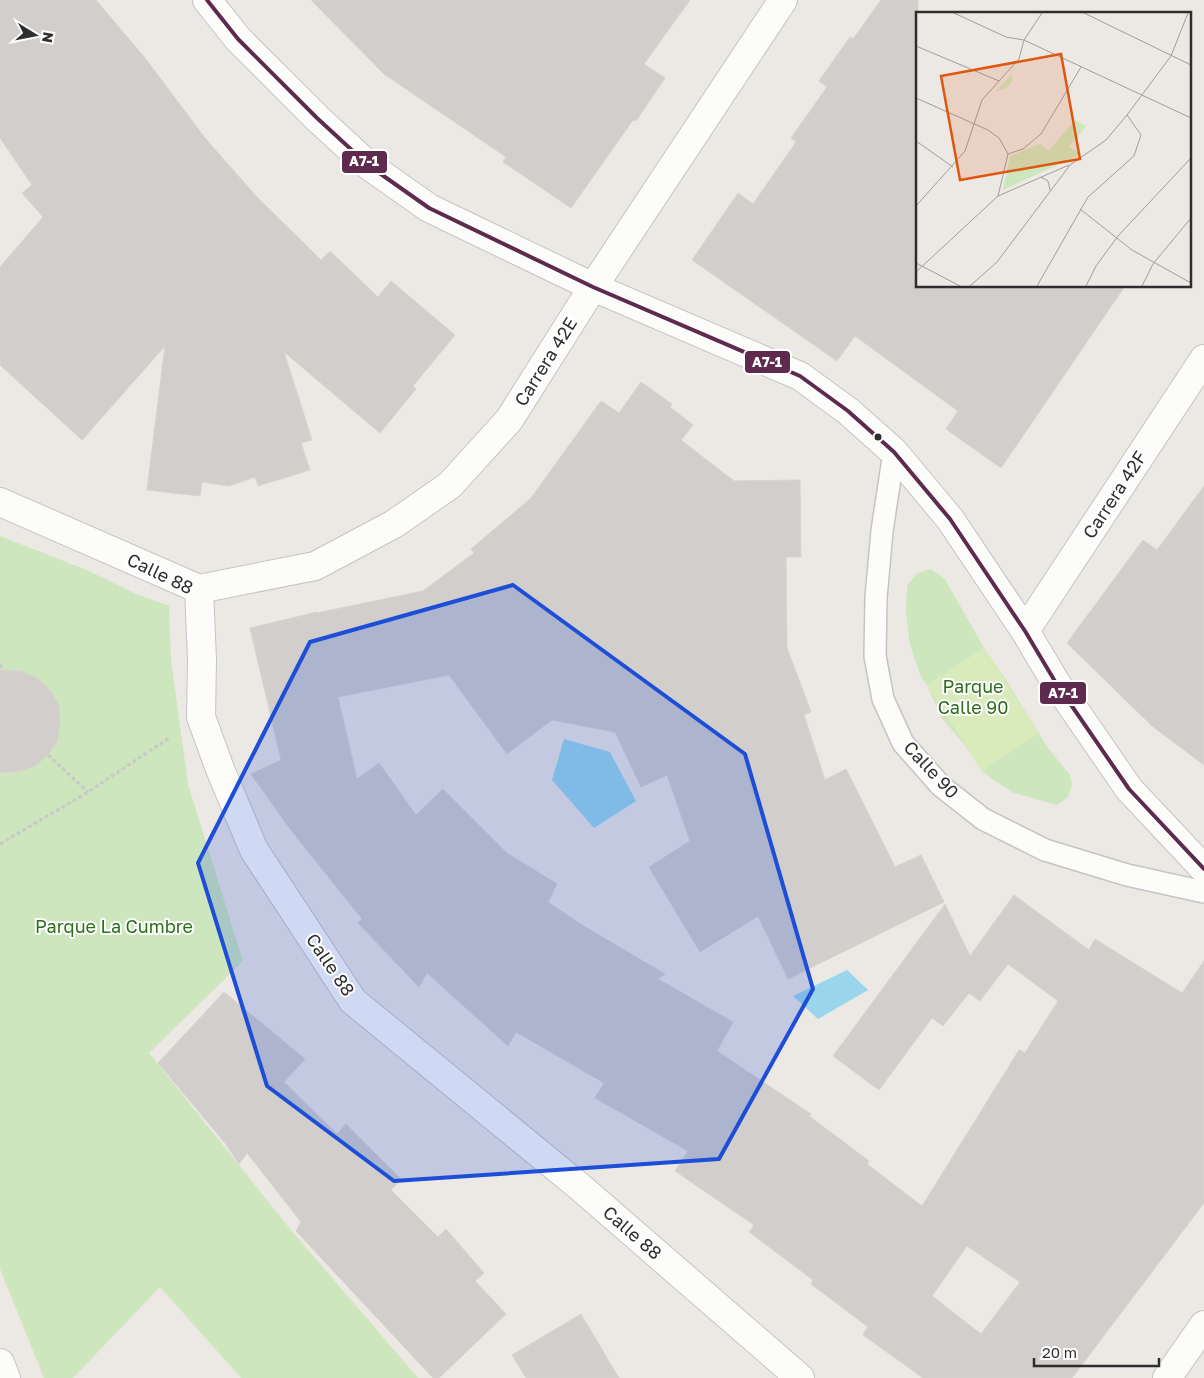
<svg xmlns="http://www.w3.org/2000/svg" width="1204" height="1378" viewBox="0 0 1204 1378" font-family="'Golos Text',sans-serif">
<rect width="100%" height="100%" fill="#ece8e4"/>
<!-- green -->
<g fill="#cee6be">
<polygon points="0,536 89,571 136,594 169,606 171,660 188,784 243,961 149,1053 291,1230 418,1378 241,1378 160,1287 73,1378 44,1378 0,1269"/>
<polygon points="931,569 945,579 984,648 1006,680 1048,748 1070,775 1072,785 1068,797 1057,805 1014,793 992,779 982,771 967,748 941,717 927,685 921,677 910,645 906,612 907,586 917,573"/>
</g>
<!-- pitch -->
<polygon fill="#d9eabb" points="984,648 1039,733 982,771 927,685"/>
<!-- water -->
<g fill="#99d6ec">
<polygon points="564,739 610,752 636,801 594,828 552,780"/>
<polygon points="847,970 868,990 818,1019 793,996"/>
</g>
<!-- building -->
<g fill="#d1cecb" stroke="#d7d4d0" fill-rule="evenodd">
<polygon points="0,0 96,0 145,58 205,138 256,196 321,260 330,251 378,297 391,281 455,335 413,386 416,389 380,433 284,352 312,440 301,443 310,470 258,486 255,477 229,486 202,482 200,496 147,490 165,346 82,440 0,365 0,267 43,217 22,193 32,185 0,138"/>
<polygon points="311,0 690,0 644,64 665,78 636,121 633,120 571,208 503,162 506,157 384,74"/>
<polygon points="881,0 918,0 918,286 1125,286 1001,468 946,429 958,411 855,336 837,361 692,260 738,193 753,204 796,142 791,138 827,87 819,81 850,37 853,39"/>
<path d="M 641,382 L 672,404 L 670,407 L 693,425 L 681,440 L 734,481 L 800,480 L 801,557 L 786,557 L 787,648 L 811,712 L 804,715 L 825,780 L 846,769 L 895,867 L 921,855 L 944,902 L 788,979 L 758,916 L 700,952 L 649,867 L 690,841 L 667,775 L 641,787 L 615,732 L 552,720 L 507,754 L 449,675 L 338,697 L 357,779 L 379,763 L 416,815 L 443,789 L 507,853 L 557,884 L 548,902 L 582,925 L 665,974 L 658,979 L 733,1022 L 717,1051 L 811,1114 L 809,1116 L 869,1161 L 867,1164 L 922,1206 L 1019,1050 L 1025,1053 L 1058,1001 L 1008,964 L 980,1001 L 969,993 L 943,1026 L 932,1018 L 879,1090 L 833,1056 L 945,904 L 970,956 L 1014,895 L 1089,950 L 1095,939 L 1182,993 L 1204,961 L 1204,1203 L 1072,1378 L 923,1378 L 863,1335 L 868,1327 L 811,1284 L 813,1280 L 749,1232 L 754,1225 L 675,1171 L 688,1151 L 595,1098 L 604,1083 L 516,1032 L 508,1046 L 427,973 L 419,987 L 358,923 L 362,919 L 290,829 L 251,774 L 281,760 L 250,628 L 317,612 L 317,613 L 423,591 L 474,553 L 471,549 L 531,498 L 601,401 L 619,413 ZM 967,1246 L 1020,1282 L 981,1334 L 932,1296 Z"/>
<polygon points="1204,486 1204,765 1152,726 1067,643 1143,540 1157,550"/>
<polygon points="0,670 21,671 37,678 50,690 59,705 60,723 57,741 48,755 35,766 20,771 0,773"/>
<polygon points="224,992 305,1059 284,1082 337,1134 346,1124 401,1179 391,1190 438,1237 446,1229 484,1273 475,1281 506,1314 439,1378 433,1378 296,1231 301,1222 247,1153 239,1164 225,1143 158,1063"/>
<polygon points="581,1314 619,1378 526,1378 512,1355"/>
</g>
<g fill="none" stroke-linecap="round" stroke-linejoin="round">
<defs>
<polyline id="service" points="894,452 882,531 876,598 875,656 883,699 903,743 941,786 983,819 1045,850 1127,875 1204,892"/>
<g id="minor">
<polyline points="207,0 238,39 317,118 368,165 429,208 593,287 800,376 848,411 894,452 950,519 1025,631 1056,683 1129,789 1204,869"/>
<polyline points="0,502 199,589"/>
<polyline points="199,589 202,660 201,717 220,769 254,850 353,1001 580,1187 800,1378"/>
<polyline points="199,589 315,566 394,524 450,485 509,420 593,287 783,0"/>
<polyline points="1025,631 1204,359"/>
<polyline points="0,1363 6,1378"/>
<polyline points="1167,1378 1204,1325"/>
</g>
</defs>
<!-- service casing -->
<use href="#service" stroke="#c5c4c5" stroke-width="24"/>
<!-- minor casing -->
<use href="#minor" stroke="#c5c4c5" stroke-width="30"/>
<!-- path -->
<g stroke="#c9c9c8" stroke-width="3" stroke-dasharray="4 2.5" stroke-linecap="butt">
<polyline points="0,664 3,670"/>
<polyline points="48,755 88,792"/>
<polyline points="0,844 88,792 169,738"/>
</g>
<!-- service -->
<use href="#service" stroke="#fcfcfb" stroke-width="21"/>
<!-- minor -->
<use href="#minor" stroke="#fcfcfb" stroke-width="28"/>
<defs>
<polyline id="bus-1" points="207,0 238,39 317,118 368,165 429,208 593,287 800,376 848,411 894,452 950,519 1025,631 1056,683 1129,789 1204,869"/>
</defs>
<!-- bus-1 casing -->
<use href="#bus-1" stroke="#fff" stroke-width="8"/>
<!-- bus-1 -->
<use href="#bus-1" stroke="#5e2b4e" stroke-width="4"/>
</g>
<!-- marked area -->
<path fill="#1d4ed8" fill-opacity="0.2" stroke="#1d4ed8" stroke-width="4" stroke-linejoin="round" d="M 513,585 L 745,754 L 813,989 L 719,1159 L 394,1181 L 267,1086 L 198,863 L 310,642 Z"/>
<!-- markers -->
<circle fill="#2e2e2e" stroke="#fff" stroke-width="2" cx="878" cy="437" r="4.5"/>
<g text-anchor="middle" stroke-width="4" stroke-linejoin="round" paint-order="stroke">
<!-- street labels -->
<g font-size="18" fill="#2e2e2e" stroke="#fff">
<text transform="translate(546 362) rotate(-58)" y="6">Carrera 42E</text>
<text transform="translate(1115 495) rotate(-57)" y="6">Carrera 42F</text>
<text transform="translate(160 574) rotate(26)" y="6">Calle 88</text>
<text transform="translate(931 770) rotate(47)" y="6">Calle 90</text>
<text transform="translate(330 965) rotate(56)" y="6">Calle 88</text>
<text transform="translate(632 1233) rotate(41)" y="6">Calle 88</text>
</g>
<!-- park labels -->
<g font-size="18" fill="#2c6e1b" stroke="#fff">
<text x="973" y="693">Parque<tspan x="973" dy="21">Calle 90</tspan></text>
<text x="114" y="933">Parque La Cumbre</text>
</g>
</g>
<!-- overview -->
<g transform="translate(916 12)">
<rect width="275" height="275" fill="#ece8e4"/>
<path d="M 95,63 L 97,68 L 92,75 L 79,80 ZM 159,108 L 170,114 L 153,135 L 165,142 L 87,178 L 94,144 L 124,132 L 133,139 Z" fill="#cee6be"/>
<path fill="none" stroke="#a09e9b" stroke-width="1" d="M 38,1 L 90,25 L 108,28 L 275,106M 168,1 L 275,53M 0,34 L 83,69M 0,86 L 72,118 L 83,126 L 92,142M 0,129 L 37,155M 92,142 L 107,137 L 125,122 L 165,55M 125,165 L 132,169 L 134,178M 82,184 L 92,142M 0,194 L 49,139 L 66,88 L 103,47 L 108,28 L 126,1M 164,197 L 216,238 L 275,271M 0,251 L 44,274M 0,260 L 82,184 L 153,153M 54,274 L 81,250 L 154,153 L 190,128 L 211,103 L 255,44 L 272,1M 121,274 L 172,185 L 218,144 L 225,123 L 211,103M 170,274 L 180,254 L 202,224 L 275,146M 226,274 L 237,252 L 275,206"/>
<path fill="#df570e" fill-opacity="0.15" stroke="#df570e" stroke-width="2.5" d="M 145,42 L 164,147 L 44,168 L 25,64 Z"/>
<rect width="275" height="275" fill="none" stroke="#2e2e2e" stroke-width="2.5"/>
</g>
<g stroke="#fff" stroke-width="2">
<rect x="341" y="150" width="47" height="24" rx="5" fill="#5e2b4e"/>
<rect x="744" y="350" width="47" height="24" rx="5" fill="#5e2b4e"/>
<rect x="1039" y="681" width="48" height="24" rx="5" fill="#5e2b4e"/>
</g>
<g font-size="14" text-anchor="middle" font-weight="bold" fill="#fff">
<text x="364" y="166">A7-1</text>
<text x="767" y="367">A7-1</text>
<text x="1063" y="698">A7-1</text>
</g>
<!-- north arrow -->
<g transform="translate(35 35) rotate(100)" stroke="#ffffff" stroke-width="4" paint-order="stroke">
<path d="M0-4L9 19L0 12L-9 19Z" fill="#2e2e2e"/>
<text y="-8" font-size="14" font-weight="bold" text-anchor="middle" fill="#2e2e2e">N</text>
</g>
<!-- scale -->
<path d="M1034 1358v8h125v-8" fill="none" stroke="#2e2e2e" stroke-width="2.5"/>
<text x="1042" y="1358" font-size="15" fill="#2e2e2e" stroke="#ffffff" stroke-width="4" paint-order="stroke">20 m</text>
</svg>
